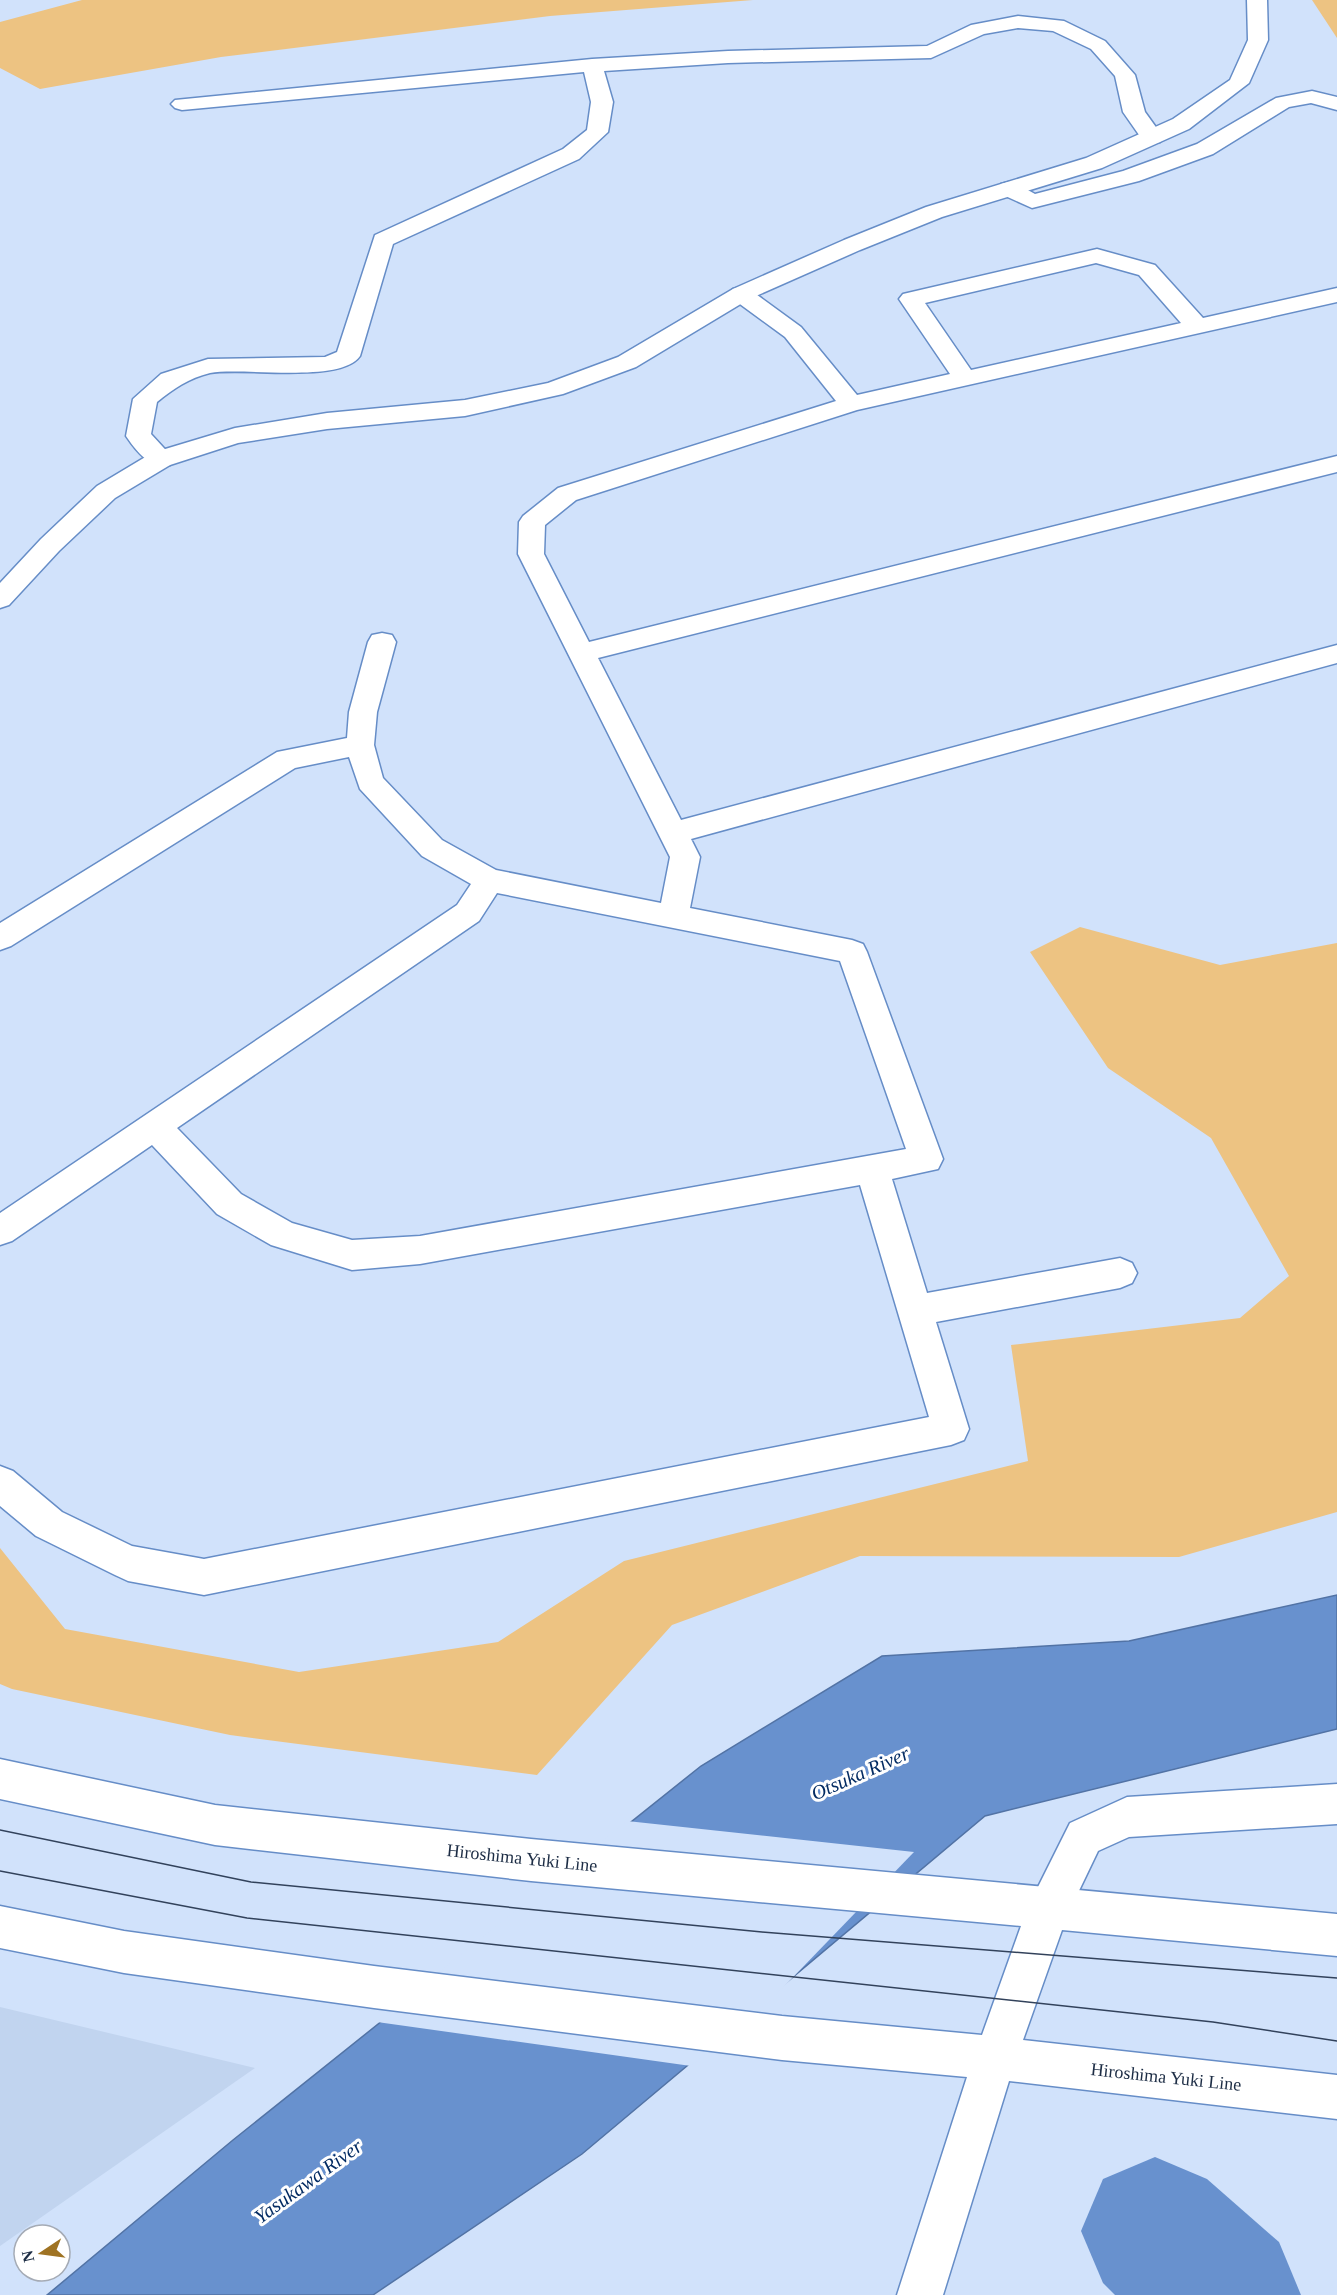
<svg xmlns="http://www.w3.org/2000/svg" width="1337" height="2295" viewBox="0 0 1337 2295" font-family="Georgia,serif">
<rect width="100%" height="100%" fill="#d1e2fb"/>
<!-- built -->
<polygon fill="#c1d4ef" points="0,2007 255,2068 0,2246"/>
<!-- green -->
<g fill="#edc382">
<polygon points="82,0 753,0 550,16 221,57 40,89 0,68 0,22"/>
<polygon points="1312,0 1337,0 1337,38"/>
<polygon points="1080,927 1220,965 1337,943 1337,1512 1179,1557 860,1556 672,1625 537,1775 230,1735 12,1689 0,1684 0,1548 65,1629 299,1672 498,1642 624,1561 1028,1461 1011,1345 1240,1318 1289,1276 1211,1138 1108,1068 1030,952"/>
</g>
<!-- water -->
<polygon fill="#6891ce" stroke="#5273a5" stroke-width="1.5" points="1337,1595 1337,1729 985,1816 582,2154 373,2295 47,2295 233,2140 701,1766 882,1656 1129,1641"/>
<!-- pier -->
<polygon fill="#d1e2fb" points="627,1821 914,1852 772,1999 691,2066 377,2022"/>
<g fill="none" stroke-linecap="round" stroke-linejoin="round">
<!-- river -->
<polygon fill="#6891ce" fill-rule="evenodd" points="1155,2157 1207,2179 1279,2242 1301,2295 1115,2295 1103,2283 1081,2231 1103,2179"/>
<defs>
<g id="street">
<path d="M 1018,16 L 1064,21 L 1105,41 L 1135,75 L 1145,112 L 1163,137 L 1160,142 L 1152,143 L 1144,142 L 1123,112 L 1115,76 L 1091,49 L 1053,31 L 1018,28 L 984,34 L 931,58 L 728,63 L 604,71 L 613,102 L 608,132 L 579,159 L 393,244 L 360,356 C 341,384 243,367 210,373 C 189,378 173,389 157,402 L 151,434 L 174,459 L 170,465 C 151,470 136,451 126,436 L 133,399 L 161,374 L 208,359 L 325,357 L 337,352 L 375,235 L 563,149 L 587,130 L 591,102 L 584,72 L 182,110 L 175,108 L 171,104 L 175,100 L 592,59 L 728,51 L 927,46 L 971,25 Z"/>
<polygon points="1312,91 1337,97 1337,110 1311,103 1289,107 1213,154 1139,181 1032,208 1001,194 998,189 1001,184 1009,182 1017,184 1035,194 1123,171 1197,144 1276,98"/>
<path d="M 1097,249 L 1155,265 L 1203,318 L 1337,288 L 1337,302 L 857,410 L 576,500 L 545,525 L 544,554 L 589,642 L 1337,456 L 1337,472 L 598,658 L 681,820 L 1337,645 L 1337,663 L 691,839 L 700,857 L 690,908 L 852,940 L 863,944 L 867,952 L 943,1159 L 938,1169 L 892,1179 L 927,1293 L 1120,1258 L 1132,1263 L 1137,1273 L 1132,1283 L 1120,1288 L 936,1322 L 969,1429 L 964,1440 L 951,1445 L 204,1595 L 128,1581 L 115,1575 L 36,1536 L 0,1506 L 0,1466 L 13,1471 L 62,1512 L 132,1546 L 204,1559 L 929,1417 L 860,1185 L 420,1264 L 352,1270 L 271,1245 L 217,1214 L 152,1145 L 12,1241 L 0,1245 L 0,1213 L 457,905 L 471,884 L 422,856 L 360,789 L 349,757 L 295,768 L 11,946 L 0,950 L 0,923 L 277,752 L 347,738 L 349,712 L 368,642 L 372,635 L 382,633 L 392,635 L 396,642 L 377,712 L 374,745 L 383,778 L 442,840 L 496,870 L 661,903 L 670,857 L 518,554 L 519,522 L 523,516 L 558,488 L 836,401 L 785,337 L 733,299 L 729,294 L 733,289 L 741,287 L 749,289 L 801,327 L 857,395 L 950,374 L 899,299 L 903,294 ZM 1096,263 L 1139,275 L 1181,323 L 971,370 L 925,303 ZM 497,893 L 840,961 L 906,1149 L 420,1236 L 352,1240 L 292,1223 L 241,1194 L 177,1128 L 479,921 Z"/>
</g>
<g id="secondary">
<polygon points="1247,0 1267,0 1268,40 1249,83 1189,129 1102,168 942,217 860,250 749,299 636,367 563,394 465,416 327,429 238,443 170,465 115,498 59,551 9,605 0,608 0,583 41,539 97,486 152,453 235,428 327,413 465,400 548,383 618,357 733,289 844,240 926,207 1086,158 1173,119 1230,80 1248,40"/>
<polygon points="1337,1784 1337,1824 1129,1837 1098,1851 1064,1922 1049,1928 1034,1922 1028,1907 1070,1823 1127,1797"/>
</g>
<polygon id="primary" points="0,1759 215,1805 531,1839 1337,1914 1337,1956 1062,1930 1023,2040 1337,2075 1337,2119 1009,2081 943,2295 897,2295 967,2077 782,2060 374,2008 124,1973 0,1948 0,1906 124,1931 374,1966 782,2016 982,2035 1021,1926 531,1881 215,1845 0,1799"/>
</defs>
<!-- street casing -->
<use href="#street" stroke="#668dc7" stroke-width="3"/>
<!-- secondary casing -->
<use href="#secondary" stroke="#668dc7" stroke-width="3"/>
<!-- primary casing -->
<use href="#primary" stroke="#668dc7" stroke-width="3"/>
<!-- street -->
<use href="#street" fill="#fff" fill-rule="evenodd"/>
<!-- secondary -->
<use href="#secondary" fill="#fff" fill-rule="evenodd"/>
<!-- primary -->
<use href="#primary" fill="#fff" fill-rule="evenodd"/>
<!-- tram -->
<g stroke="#32425b" stroke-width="1.5">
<polyline points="0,1830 251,1882 762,1932 1337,1978"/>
<polyline points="0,1871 247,1918 1213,2022 1337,2041"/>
</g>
</g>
<g text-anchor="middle" stroke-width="6" stroke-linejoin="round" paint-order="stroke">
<!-- near-street labels -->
<g font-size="18" fill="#1d2d45" stroke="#fff">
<text transform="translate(522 1858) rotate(6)" y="6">Hiroshima Yuki Line</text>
<text transform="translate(1166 2077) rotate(6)" y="6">Hiroshima Yuki Line</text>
</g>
<!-- near-water labels -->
<g font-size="20" font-style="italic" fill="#042c63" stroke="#fff">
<text transform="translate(860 1773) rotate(-24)" y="7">Otsuka River</text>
<text transform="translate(308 2181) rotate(-36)" y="7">Yasukawa River</text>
</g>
</g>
<!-- north arrow -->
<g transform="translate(42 2253) rotate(257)"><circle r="28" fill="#ffffff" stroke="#a5abb5" stroke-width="1.5"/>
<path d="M0-4.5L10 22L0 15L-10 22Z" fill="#9f7323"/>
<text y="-9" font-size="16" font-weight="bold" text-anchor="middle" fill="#1d2d45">N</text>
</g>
</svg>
